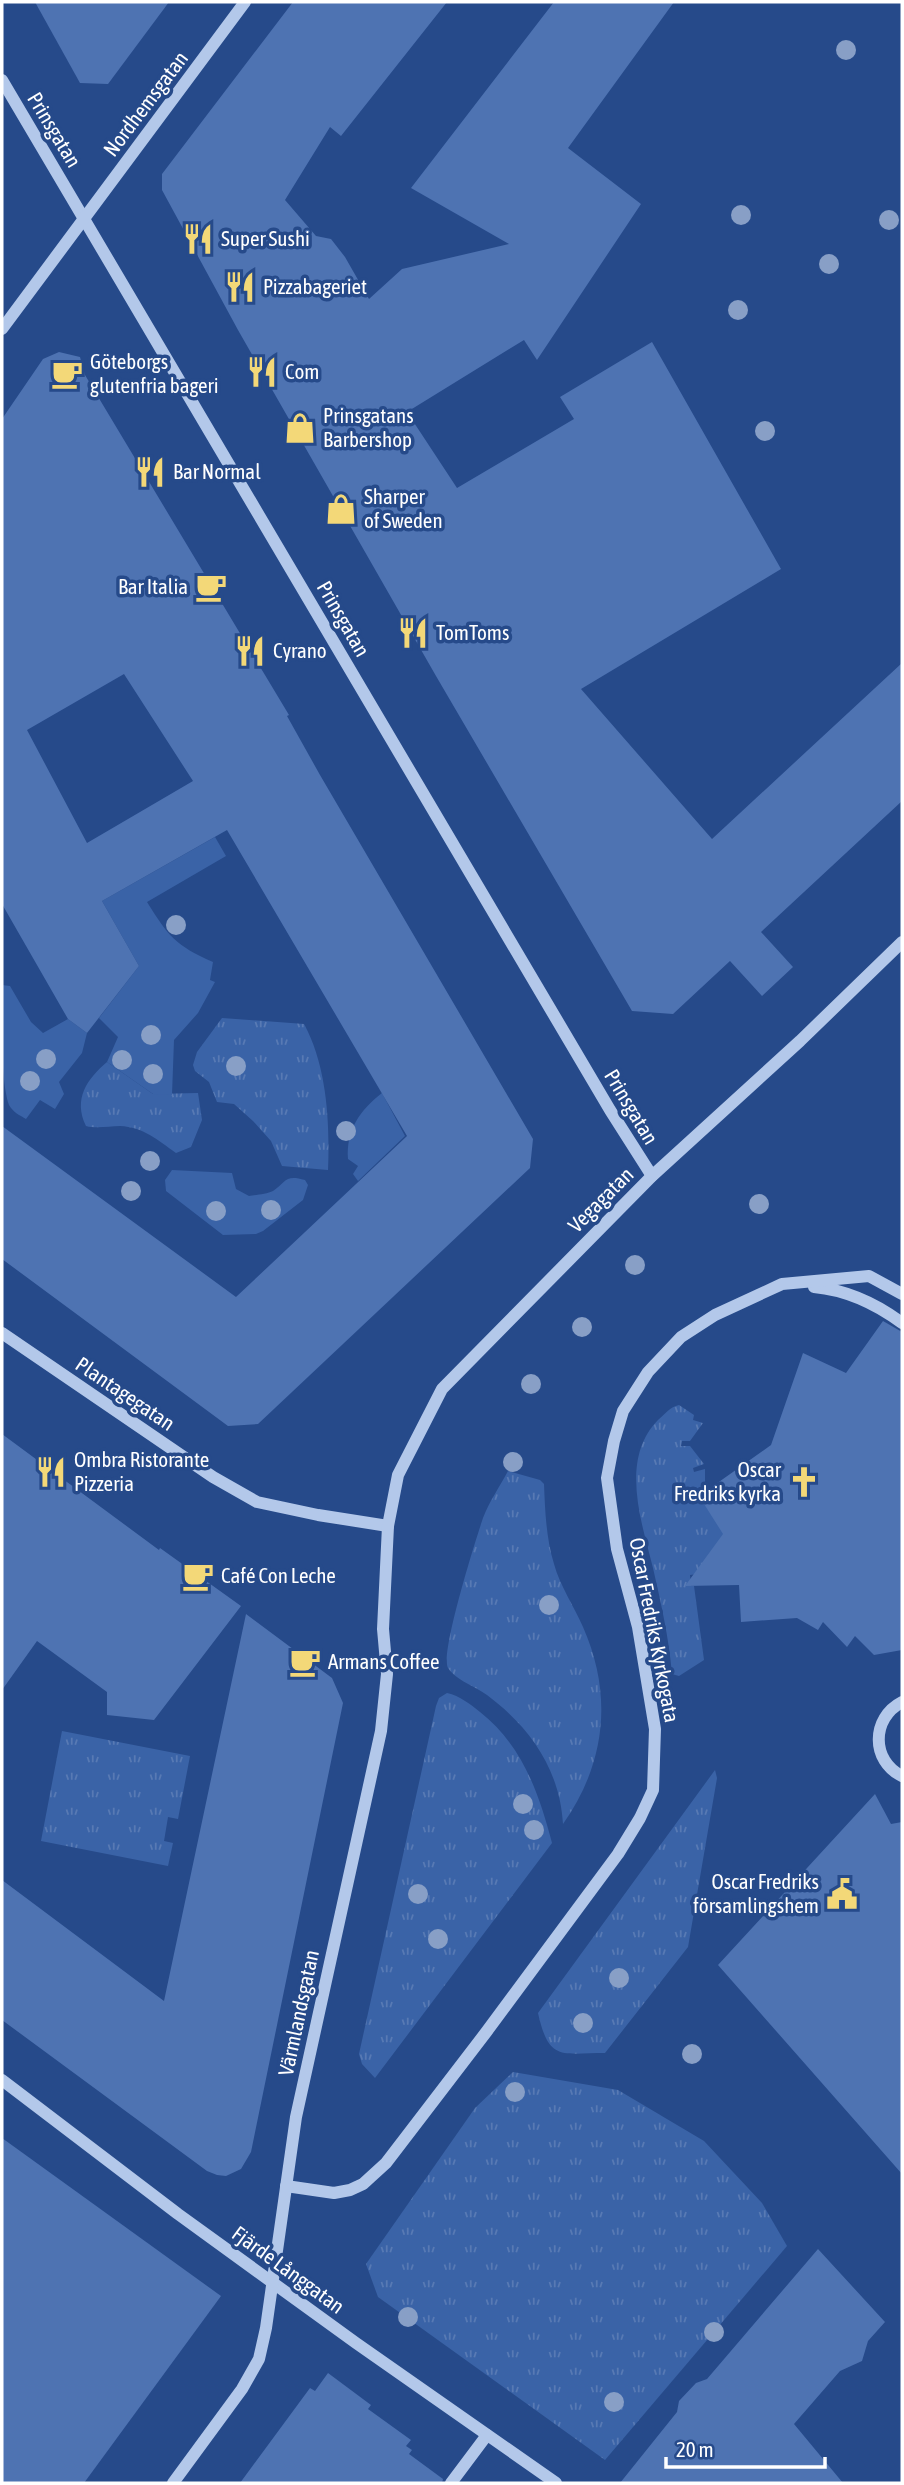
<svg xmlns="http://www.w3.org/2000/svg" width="904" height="2485" viewBox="0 0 904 2485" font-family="'Asap Condensed',sans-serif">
<defs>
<pattern id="grass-tufts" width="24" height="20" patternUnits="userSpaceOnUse" patternTransform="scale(1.75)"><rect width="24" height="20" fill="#3a63a7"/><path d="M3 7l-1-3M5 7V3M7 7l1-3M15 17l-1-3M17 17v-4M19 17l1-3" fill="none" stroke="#587ab4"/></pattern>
</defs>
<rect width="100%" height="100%" fill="#264a8a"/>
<!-- grass -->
<g fill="url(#grass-tufts)">
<path d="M 222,1018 L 304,1024 C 327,1066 330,1123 328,1170 L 282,1166 L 271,1141 L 253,1121 L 234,1104 L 217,1102 L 209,1082 L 195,1071 L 193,1065 L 197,1052 Z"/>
<path d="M 107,1062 L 153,1094 L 198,1093 L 202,1120 L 191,1147 L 176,1153 C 158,1140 143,1127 120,1126 C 108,1126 98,1129 86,1126 C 73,1099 87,1079 107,1062 Z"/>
<path d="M 679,1405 L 694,1415 L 693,1420 L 703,1423 L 690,1441 L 682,1441 L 681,1446 L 690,1446 L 704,1464 L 693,1468 L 694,1472 L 705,1469 L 705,1492 L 699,1497 L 702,1500 L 733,1504 L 711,1572 L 690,1575 L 691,1586 L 694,1586 L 704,1660 L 679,1676 L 672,1674 C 669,1638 661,1603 653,1568 C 642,1523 619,1460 658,1420 C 665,1414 670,1407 679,1405 Z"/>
<path d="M 508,1471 L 540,1480 L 544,1484 C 545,1510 546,1538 554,1564 C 560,1586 574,1606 583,1627 C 613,1695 606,1763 563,1824 C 560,1770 530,1727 487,1695 C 476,1687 456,1680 448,1668 C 440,1653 476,1539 483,1518 C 489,1502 500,1486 508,1471 Z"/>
<path d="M 447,1693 C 460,1696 470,1704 480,1712 C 522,1745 539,1793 552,1843 L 375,2078 L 362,2064 L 359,2054 L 436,1706 L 439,1698 Z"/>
<polygon points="62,1731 190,1756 178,1819 168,1817 164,1841 173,1843 168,1866 41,1841"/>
<path d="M 715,1770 L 717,1778 L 688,1947 L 605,2053 C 561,2053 549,2062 538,2013 Z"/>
<polygon points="513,2072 618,2090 704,2141 762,2203 787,2246 605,2460 378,2297 366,2264 475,2108"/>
</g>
<!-- garden -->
<g fill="#3a63a7">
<path d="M 215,837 L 226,856 L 147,902 C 169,937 175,945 213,962 L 210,980 L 215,982 L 198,1013 L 174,1040 L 172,1095 L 153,1094 L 107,1062 L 118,1037 L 99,1018 L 139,966 L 102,901 Z"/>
<path d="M 2,985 L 10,986 L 31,1022 L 43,1033 L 68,1019 L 87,1033 L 82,1053 L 59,1082 L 64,1094 L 55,1109 L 40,1100 L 26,1119 C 19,1115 13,1112 9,1105 C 0,1079 2,1015 2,985 Z"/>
<path d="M 382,1093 L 405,1136 L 358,1181 L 353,1174 L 358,1166 L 348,1159 C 346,1130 360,1110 382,1093 Z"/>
<path d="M 172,1170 L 232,1173 L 236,1189 L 249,1196 C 255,1195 267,1194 273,1191 C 286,1182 285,1174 305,1180 L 308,1185 L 303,1200 L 263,1231 L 256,1234 L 223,1235 L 166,1191 L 165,1180 Z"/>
</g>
<!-- building -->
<g fill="#4e73b2" fill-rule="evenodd">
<polygon points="35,2 169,2 108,84 80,83"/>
<polygon points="293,2 447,2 341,136 330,127 285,200 316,236 331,239 345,257 369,299 402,269 509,244 411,188 554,2 674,2 568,148 641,204 537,360 524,340 407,412 457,488 574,419 560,397 652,342 781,569 581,689 712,839 902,663 902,801 761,932 793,967 762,996 730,961 673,1014 632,1011 436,676 238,330 162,190 162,174"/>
<path d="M 59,352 L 80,357 L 85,375 L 289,715 L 287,716 L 320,775 L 533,1139 L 530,1168 L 258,1424 L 228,1426 L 2,1259 L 2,1126 L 236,1297 L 407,1136 L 227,830 L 102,901 L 139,966 L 87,1033 L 68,1019 L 2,904 L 2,419 L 43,359 ZM 124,674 L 193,781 L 87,843 L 27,730 Z"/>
<polygon points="883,1321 902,1332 902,1650 874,1655 855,1636 847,1647 823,1622 818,1630 797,1618 741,1622 739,1585 685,1586 723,1534 699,1496 771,1445 803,1353 846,1373"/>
<polygon points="2,1434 159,1550 160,1548 241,1606 154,1720 107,1715 107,1692 37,1641 2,1690"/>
<polygon points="246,1614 332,1678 343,1703 251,2152 241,2169 226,2176 217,2175 207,2171 2,2020 2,1880 164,2001"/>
<polygon points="875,1794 891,1824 902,1822 902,2174 718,1965"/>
<polygon points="2,2138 221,2296 84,2483 2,2483"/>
<polygon points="818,2249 885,2322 868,2341 862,2361 840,2371 794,2424 843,2483 620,2483 677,2412 679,2401 696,2383 707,2379"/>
<polygon points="328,2373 371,2405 368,2409 411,2440 406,2446 412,2450 409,2454 443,2479 442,2483 240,2483 310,2388 315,2391"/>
</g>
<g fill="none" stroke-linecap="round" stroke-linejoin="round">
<!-- minor -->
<g stroke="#b3c8ea" stroke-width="12">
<polyline points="2,80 610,1110 652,1176"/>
<polyline points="2,329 245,2"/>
<path d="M 814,1287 C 847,1290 875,1303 902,1323"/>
<polyline points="2,1333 213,1477 257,1502 318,1515 388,1526"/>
<path d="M 902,1702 C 871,1718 871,1761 902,1776"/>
<polyline points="2,2080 178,2214 356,2343 556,2483"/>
<polyline points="286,2186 334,2193 350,2190 363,2184 386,2163 487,2031 618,1854 640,1818 653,1790 655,1729 638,1627 617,1549 607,1478 614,1441 623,1411 648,1372 681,1337 715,1315 782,1284 869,1276 902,1294"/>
<polyline points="173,2483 242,2389 259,2359 266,2328 296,2117 381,1731 387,1674 383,1629 388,1526 398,1475 442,1389 652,1176 800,1041 902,942"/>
<polyline points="451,2483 487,2435"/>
</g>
</g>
<!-- trees -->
<g fill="#889fc6">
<circle cx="846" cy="50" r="10"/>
<circle cx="741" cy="215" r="10"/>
<circle cx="889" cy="220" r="10"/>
<circle cx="829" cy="264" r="10"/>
<circle cx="738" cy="310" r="10"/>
<circle cx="765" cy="431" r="10"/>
<circle cx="176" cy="925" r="10"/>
<circle cx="151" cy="1035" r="10"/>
<circle cx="46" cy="1059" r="10"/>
<circle cx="122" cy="1060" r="10"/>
<circle cx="236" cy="1066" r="10"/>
<circle cx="153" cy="1074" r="10"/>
<circle cx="30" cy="1081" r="10"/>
<circle cx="346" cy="1131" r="10"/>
<circle cx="150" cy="1161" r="10"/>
<circle cx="131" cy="1191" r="10"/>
<circle cx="759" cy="1204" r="10"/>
<circle cx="271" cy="1210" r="10"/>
<circle cx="216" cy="1211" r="10"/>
<circle cx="635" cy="1265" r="10"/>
<circle cx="582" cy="1327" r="10"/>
<circle cx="531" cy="1384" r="10"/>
<circle cx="513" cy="1462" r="10"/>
<circle cx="549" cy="1605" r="10"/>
<circle cx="523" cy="1804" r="10"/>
<circle cx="534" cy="1830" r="10"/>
<circle cx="418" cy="1894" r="10"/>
<circle cx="438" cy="1939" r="10"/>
<circle cx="619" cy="1978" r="10"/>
<circle cx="583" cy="2023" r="10"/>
<circle cx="692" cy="2054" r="10"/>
<circle cx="515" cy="2092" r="10"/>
<circle cx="408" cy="2317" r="10"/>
<circle cx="714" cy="2332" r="10"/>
<circle cx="614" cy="2402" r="10"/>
</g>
<!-- icons -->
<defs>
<symbol id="restaurant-bare" viewBox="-9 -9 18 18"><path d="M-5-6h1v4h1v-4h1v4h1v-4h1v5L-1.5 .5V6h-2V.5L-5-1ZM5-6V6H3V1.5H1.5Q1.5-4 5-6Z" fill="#f3d878" stroke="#264a8a" stroke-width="2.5" paint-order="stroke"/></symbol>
<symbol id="cafe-bare" viewBox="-9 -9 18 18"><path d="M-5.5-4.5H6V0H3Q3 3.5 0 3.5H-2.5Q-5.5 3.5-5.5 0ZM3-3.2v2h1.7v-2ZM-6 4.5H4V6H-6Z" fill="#f3d878" stroke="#264a8a" stroke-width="2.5" paint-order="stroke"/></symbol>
<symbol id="shop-bare" viewBox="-9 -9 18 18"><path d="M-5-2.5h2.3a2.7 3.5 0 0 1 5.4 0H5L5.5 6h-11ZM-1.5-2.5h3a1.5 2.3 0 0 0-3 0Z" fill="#f3d878" stroke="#264a8a" stroke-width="2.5" paint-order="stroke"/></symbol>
<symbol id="church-bare" viewBox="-9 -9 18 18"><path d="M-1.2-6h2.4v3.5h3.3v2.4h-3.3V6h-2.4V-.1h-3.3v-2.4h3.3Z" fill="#f3d878" stroke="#264a8a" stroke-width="2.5" paint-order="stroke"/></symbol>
<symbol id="civic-bare" viewBox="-9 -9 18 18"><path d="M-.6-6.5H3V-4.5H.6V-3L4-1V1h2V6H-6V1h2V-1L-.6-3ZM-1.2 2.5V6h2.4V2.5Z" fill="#f3d878" stroke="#264a8a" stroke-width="2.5" paint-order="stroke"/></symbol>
</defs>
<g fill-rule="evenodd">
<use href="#restaurant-bare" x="176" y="217" width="44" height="44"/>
<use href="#restaurant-bare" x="218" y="265" width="44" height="44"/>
<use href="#restaurant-bare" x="240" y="350" width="44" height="44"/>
<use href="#cafe-bare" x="45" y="352" width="44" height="44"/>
<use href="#shop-bare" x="278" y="406" width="44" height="44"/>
<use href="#restaurant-bare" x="128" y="450" width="44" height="44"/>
<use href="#shop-bare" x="319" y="487" width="44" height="44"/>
<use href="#cafe-bare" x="189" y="565" width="44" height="44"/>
<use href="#restaurant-bare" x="391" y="611" width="44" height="44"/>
<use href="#restaurant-bare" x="228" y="629" width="44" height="44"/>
<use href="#restaurant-bare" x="29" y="1450" width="44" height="44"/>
<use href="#church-bare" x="782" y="1460" width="44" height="44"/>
<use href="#cafe-bare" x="176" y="1554" width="44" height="44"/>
<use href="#cafe-bare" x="283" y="1640" width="44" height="44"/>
<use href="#civic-bare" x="820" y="1872" width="44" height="44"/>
</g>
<g text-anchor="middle" stroke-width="7" stroke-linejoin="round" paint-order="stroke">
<!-- street labels -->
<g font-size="21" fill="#fff" stroke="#264a8a">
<text transform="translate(146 104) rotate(-53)" y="7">Nordhemsgatan</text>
<text transform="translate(54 130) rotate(59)" y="7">Prinsgatan</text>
<text transform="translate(343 619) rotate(60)" y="7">Prinsgatan</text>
<text transform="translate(631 1107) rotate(59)" y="7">Prinsgatan</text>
<text transform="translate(601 1200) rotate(-45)" y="7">Vegagatan</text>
<text transform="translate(125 1394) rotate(34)" y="7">Plantagegatan</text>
<text transform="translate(654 1630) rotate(79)" y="7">Oscar Fredriks Kyrkogata</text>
<text transform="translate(299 2013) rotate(-78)" y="7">Värmlandsgatan</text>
<text transform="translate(288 2270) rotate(36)" y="7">Fjärde Långgatan</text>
</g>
<!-- poi labels -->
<g font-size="21" fill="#fff" stroke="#264a8a" text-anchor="start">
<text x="221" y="246">Super Sushi</text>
<text x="263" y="294">Pizzabageriet</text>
<text x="90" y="369">Göteborgs<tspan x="90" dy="24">glutenfria bageri</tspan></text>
<text x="285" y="379">Com</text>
<text x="323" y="423">Prinsgatans<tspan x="323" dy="24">Barbershop</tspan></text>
<text x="173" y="479">Bar Normal</text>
<text x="364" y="504">Sharper<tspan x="364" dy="24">of Sweden</tspan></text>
<text x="188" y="594" text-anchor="end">Bar Italia</text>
<text x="436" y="640">TomToms</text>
<text x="273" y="658">Cyrano</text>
<text x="74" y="1467">Ombra Ristorante<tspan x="74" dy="24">Pizzeria</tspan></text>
<text x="781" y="1477" text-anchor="end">Oscar<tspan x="781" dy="24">Fredriks kyrka</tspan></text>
<text x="221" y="1583">Café Con Leche</text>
<text x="328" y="1669">Armans Coffee</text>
<text x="819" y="1889" text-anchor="end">Oscar Fredriks<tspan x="819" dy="24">församlingshem</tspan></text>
</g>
</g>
<!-- border -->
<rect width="904" height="2485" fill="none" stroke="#ffffff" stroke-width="7"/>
<!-- scale -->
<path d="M666 2457v10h159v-10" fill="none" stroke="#ffffff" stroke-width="3.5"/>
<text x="676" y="2457" font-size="21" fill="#ffffff" stroke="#264a8a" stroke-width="5" paint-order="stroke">20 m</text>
</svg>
